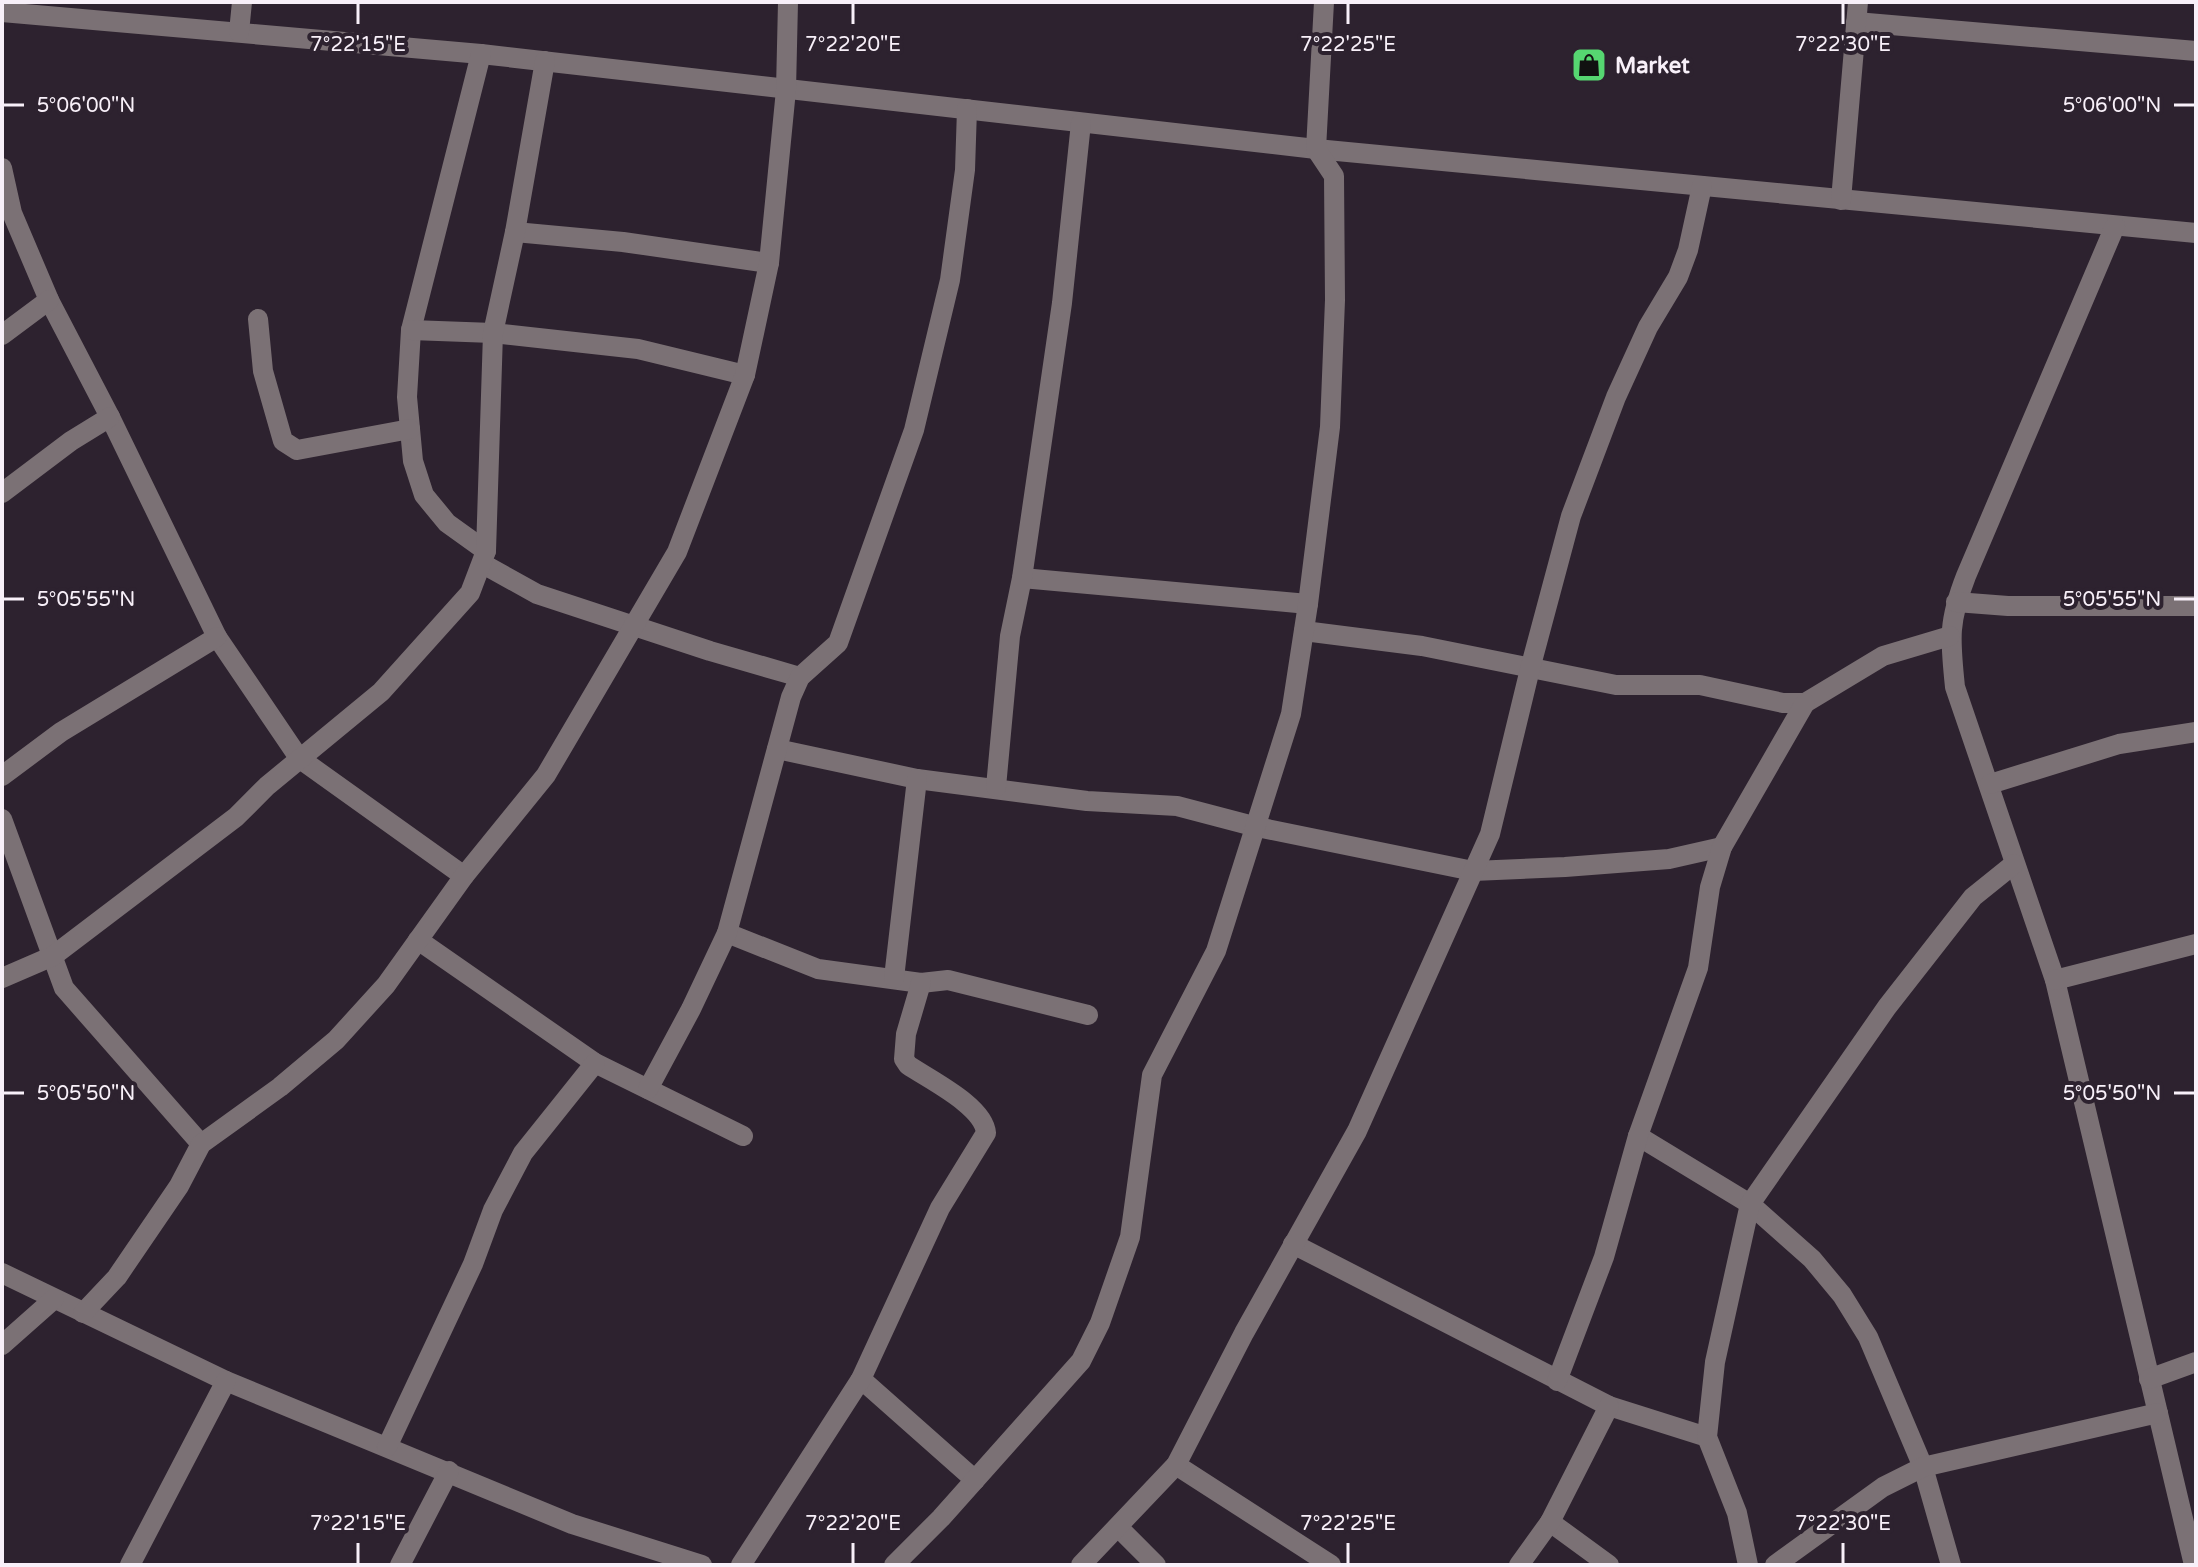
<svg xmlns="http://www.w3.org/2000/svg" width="2198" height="1567" viewBox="0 0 2198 1567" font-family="'Varela Round',sans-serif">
<rect width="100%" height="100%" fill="#2d222f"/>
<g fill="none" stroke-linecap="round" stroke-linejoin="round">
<!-- minor -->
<g stroke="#7b7175" stroke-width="20">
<polyline points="2,12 481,54 1316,149 2196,233"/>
<polyline points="1856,22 2196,51"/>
<polyline points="239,32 242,2"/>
<polyline points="481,54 411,330 407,397 413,461 424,495 447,523 486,551"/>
<polyline points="2,168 12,213 49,300 110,417 217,637 299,758 464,876"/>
<polyline points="1841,200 1858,2"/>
<path d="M 2115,226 L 1966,576 C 1948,622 1950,639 1955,687 L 2055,980 L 2194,1565"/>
<polyline points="515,232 623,242 769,263"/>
<polyline points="258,319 263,371 283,441 297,450 410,429"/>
<polyline points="411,330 493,333 638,349 745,375"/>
<polyline points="2,335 49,300"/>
<polyline points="2,493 71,441 110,417"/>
<polyline points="483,564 537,594 710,651 800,677"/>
<polyline points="1022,578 1308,604"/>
<polyline points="1956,602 2008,606 2196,606"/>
<polyline points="1304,631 1422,646 1616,685 1700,685 1783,703 1805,703 1883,656 1950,636"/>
<polyline points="777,749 917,779 1087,801 1177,806 1257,827 1473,871 1565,867 1669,859 1722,847"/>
<polyline points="2,776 61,732 217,637"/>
<polyline points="1990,784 2119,744 2196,732"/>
<polyline points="996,787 1010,636 1022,578 1062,303 1081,123"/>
<polyline points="2,819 64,988 201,1144"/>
<polyline points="727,933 818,969 921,983 948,980 1088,1015"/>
<polyline points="418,940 595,1063 743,1136"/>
<polyline points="2,978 53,956 236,817 267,786 381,692 470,593 486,551 493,333 515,232 545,61"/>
<polyline points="894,978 917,779"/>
<polyline points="2055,980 2196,944"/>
<polyline points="648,1089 691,1009 727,933 791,697 800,677 838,643 914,430 950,280 965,170 967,109"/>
<polyline points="1638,1136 1750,1204 1812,1259 1842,1295 1868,1337 1923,1467 1951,1565"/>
<polyline points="1293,1244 1609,1406 1707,1437"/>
<polyline points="2,1273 226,1381 572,1524 702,1565"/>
<polyline points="83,1313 117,1277 179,1186 201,1144 280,1087 336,1040 386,985 464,876 546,775 677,552 745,375 769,263 786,90 788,2"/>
<polyline points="2,1345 54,1299"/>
<polyline points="861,1379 975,1480"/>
<polyline points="2149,1379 2196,1362"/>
<polyline points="1557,1381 1604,1257 1638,1136 1698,968 1710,887 1722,847 1805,703"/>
<polyline points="387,1447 473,1264 493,1210 523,1153 595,1063"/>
<polyline points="1176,1465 1331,1565"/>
<polyline points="1550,1522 1609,1565"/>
<polyline points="1118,1527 1156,1565"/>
<polyline points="130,1565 226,1381"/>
<polyline points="400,1565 449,1471"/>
<path d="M 741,1565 L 861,1379 L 940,1208 L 986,1133 C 984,1106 930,1080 908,1065 L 904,1059 L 906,1034 L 921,983"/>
<polyline points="894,1565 941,1518 1081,1361 1100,1323 1130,1237 1152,1075 1216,951 1291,714 1308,604 1330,427 1335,300 1334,176 1316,149 1324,2"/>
<polyline points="1081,1565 1176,1465 1244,1333 1357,1131 1490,834 1530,669 1571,516 1616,397 1648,327 1678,277 1688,250 1702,186"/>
<polyline points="1519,1565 1550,1522 1609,1406"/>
<polyline points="1748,1565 1737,1513 1707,1437 1715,1362 1750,1204 1887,1007 1973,897 2014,864"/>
<polyline points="1775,1565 1883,1487 1923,1467 2158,1413"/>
</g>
</g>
<!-- ticks -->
<path fill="none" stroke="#f8f0f9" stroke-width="3" d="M 358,4 L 358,24M 853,4 L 853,24M 1348,4 L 1348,24M 1843,4 L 1843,24M 4,105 L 24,105M 2174,105 L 2194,105M 4,599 L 24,599M 2174,599 L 2194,599M 4,1093 L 24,1093M 2174,1093 L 2194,1093M 358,1543 L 358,1563M 853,1543 L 853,1563M 1348,1543 L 1348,1563M 1843,1543 L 1843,1563"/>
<!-- icons -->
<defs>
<symbol id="shop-square" viewBox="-11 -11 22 22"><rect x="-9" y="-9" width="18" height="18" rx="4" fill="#56d671" stroke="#2d222f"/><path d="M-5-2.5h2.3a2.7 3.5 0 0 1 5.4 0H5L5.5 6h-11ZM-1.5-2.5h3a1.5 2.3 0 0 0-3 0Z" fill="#111"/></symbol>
</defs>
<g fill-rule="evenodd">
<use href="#shop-square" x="1569" y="45" width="40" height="40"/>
</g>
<g text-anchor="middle" stroke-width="8" stroke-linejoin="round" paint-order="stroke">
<!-- poi labels -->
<g font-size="22" font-weight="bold" fill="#f8f0f9" stroke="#2d222f" text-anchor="start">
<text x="1615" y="73">Market</text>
</g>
</g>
<g font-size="20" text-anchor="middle" fill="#f8f0f9" stroke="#2d222f" stroke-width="8" stroke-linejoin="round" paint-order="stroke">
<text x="358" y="51">7°22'15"E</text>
<text x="853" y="51">7°22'20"E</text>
<text x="1348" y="51">7°22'25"E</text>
<text x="1843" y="51">7°22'30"E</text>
<text x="86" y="112">5°06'00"N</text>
<text x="2112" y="112">5°06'00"N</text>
<text x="86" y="606">5°05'55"N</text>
<text x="2112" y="606">5°05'55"N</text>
<text x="86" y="1100">5°05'50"N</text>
<text x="2112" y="1100">5°05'50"N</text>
<text x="358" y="1530">7°22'15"E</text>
<text x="853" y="1530">7°22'20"E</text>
<text x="1348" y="1530">7°22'25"E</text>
<text x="1843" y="1530">7°22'30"E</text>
</g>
<!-- border -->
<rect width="2198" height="1567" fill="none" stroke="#f8f0f9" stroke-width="8"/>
</svg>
